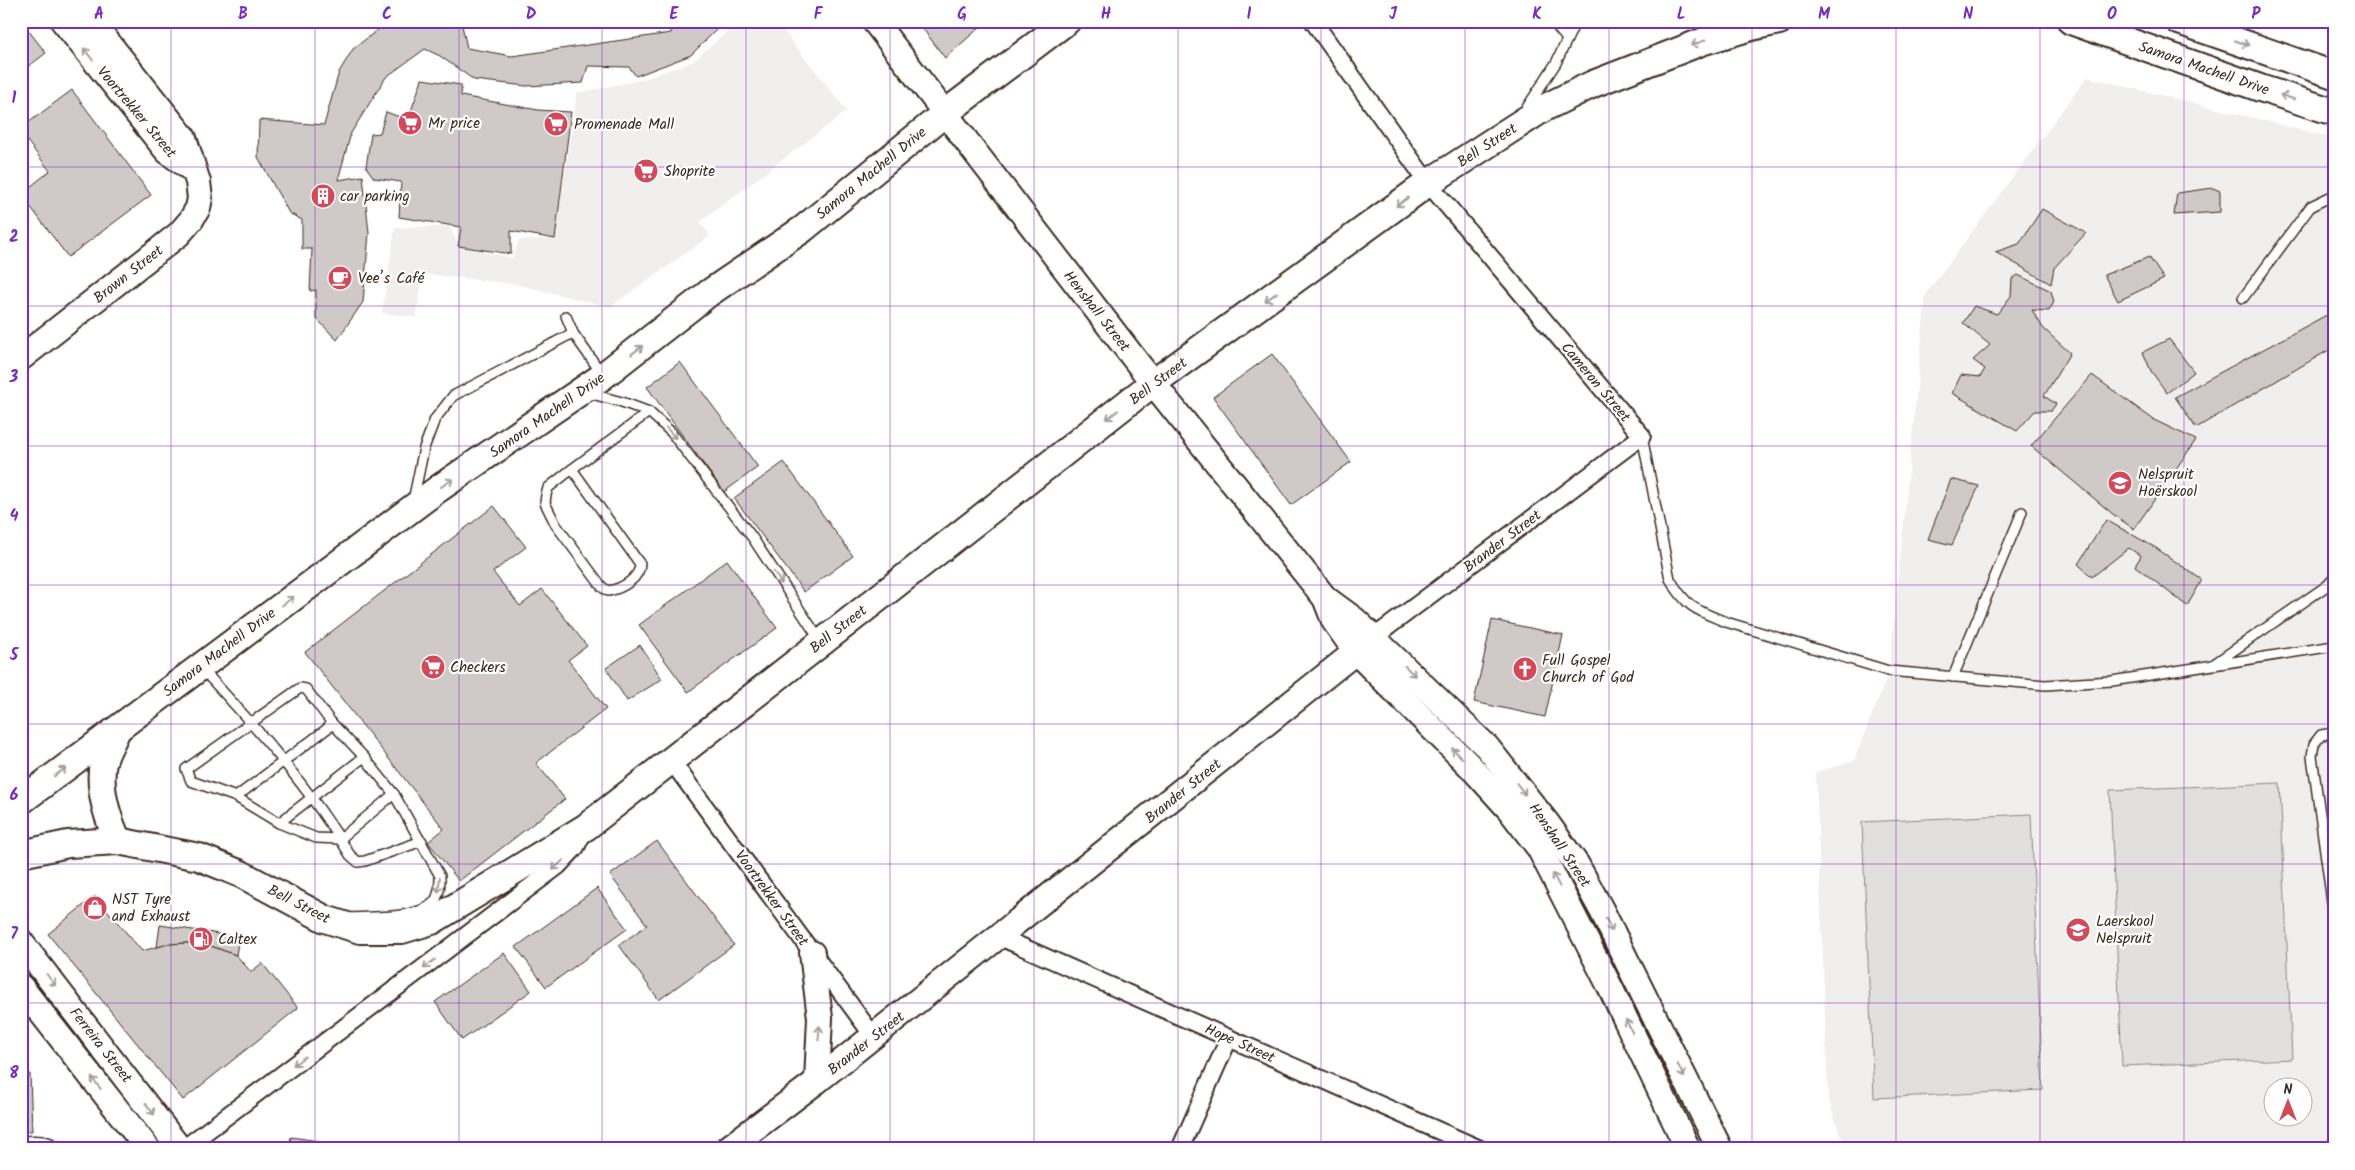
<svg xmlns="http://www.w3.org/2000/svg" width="2355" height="1170" viewBox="0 0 2355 1170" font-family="Kalam,sans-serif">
<rect width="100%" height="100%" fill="#fff"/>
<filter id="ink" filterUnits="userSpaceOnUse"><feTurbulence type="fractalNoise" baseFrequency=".02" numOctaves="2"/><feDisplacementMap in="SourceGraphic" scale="10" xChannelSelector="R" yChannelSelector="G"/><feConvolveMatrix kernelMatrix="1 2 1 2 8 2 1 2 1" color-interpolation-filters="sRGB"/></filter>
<g filter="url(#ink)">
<!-- built -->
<g fill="#f1efee" fill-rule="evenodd">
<polygon points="736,21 776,21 847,111 700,222 710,236 610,307 515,284 423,274 416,317 382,313 395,228 450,226 458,246 513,258 519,240 555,239 577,93 640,80 692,62 730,29"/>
<path d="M 2087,77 L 2334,138 L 2334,1149 L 1845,1149 L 1828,1098 L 1816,772 L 1854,761 L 1889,671 L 1926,294 ZM 2272,1088 L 2302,1088 L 2302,1118 L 2272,1118 Z"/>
</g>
<!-- green -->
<g fill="#e2e0de" stroke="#8e857e">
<polygon points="2280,783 2292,1059 2122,1066 2110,790"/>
<polygon points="2031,814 2043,1090 1874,1098 1862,822"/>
</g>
<!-- building -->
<g fill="#cfcac7" stroke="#3b2a1e">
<polygon points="21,21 46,53 21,72"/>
<polygon points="389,21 461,21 467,48 512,56 671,33 671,21 725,21 691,55 636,76 629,67 588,66 583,83 526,86 474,80 440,56 425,49 386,77 351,133 338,180 363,176 369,233 363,302 337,340 316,318 316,290 310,291 312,249 302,249 302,220 289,213 258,157 259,120 324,125 339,72 353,49"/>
<polygon points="917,21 987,21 945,58"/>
<polygon points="422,79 461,85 461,96 538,110 571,112 555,239 511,231 511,254 458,246 461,227 399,217 401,182 374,178 366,167 371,134 380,133 386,112 408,120"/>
<polygon points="72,90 151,195 68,257 21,194 50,171 21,133 21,128"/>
<polygon points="2213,188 2220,191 2220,212 2174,215 2177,193"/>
<polygon points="2042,209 2086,233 2054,268 2051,284 1995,252 2019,244"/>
<polygon points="2149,257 2164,279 2118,301 2104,275"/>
<polygon points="2018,275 2051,291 2054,302 2049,311 2032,310 2043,328 2070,353 2044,396 2056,404 2051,411 2035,411 2017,431 1952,393 1961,375 1980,377 1985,369 1973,360 1990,345 1963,323 1974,306 1997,314 2011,296 2012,279"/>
<polygon points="2334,311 2334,347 2196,428 2175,397"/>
<polygon points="2169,339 2194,372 2167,393 2151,371 2143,352"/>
<polygon points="1272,354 1351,462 1291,505 1213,397"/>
<polygon points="680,362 758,467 724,492 647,387"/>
<polygon points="2092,375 2154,420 2196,440 2134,529 2114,515 2031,446"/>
<polygon points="784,462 853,556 804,592 734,498"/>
<polygon points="1951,479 1979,486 1952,545 1928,539"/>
<polygon points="494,506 526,547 493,572 520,606 542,589 587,646 568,660 606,709 536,763 565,799 459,881 428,842 444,829 305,652"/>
<polygon points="2106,520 2156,548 2202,580 2187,606 2135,566 2141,556 2129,548 2092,577 2078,564"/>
<polygon points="727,560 777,628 688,692 639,625"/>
<polygon points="1492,620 1563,635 1545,717 1474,702"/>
<polygon points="640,645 662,679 627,701 606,668"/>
<polygon points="657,841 734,945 659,1000 619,945 647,925 610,875"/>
<polygon points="597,888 627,929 546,987 516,947"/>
<polygon points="95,896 142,951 168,944 200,942 236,955 251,972 262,963 298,1008 183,1100 48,934"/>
<polygon points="160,925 239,937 236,955 200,942 168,944 157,947"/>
<polygon points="504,953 531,991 462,1040 435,1002"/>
<polygon points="21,1074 30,1074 32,1131 21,1131"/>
<polygon points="291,1137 319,1141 318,1149 289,1149"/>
</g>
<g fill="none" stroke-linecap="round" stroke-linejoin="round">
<defs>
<g id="lane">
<polyline points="1552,21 1567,39"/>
<polyline points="1526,109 1556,63 1574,25 1578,21"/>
<polyline points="2243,298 2311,206 2334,195"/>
<polyline points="566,316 573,333 602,374"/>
<polyline points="588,393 622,402 649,412 671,432 752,537 821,642"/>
<path d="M 1642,436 L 1670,579 C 1687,608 1696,610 1726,622 L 1889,671 L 2045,685 L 2112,681 L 2334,646"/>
<path d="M 572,469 L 640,564 C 640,578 622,589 608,591 L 602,587 L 556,525 L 545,503 L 546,495 L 548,488 L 572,469 L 649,412"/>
<polyline points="413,501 424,448 435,419 453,396 573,333"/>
<polyline points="2214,664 2328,585 2334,578"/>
<path d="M 201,668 C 255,726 309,787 350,855 L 358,862 L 365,861 L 422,841"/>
<polyline points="1953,677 2022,512"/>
<polyline points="331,722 364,757"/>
<polyline points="2334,733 2321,735 2314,744 2312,756 2334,917"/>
<polyline points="236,797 328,728 331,722 306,689 300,688 186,769 191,781 236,797 279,823 316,838 340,839 394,794"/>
<path d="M 279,823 L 364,757 L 394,794 L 440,876 C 440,884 440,892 436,899 C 423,920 372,916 350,918"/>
<path d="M 21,1141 C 36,1140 50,1139 61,1149"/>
<polyline points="2333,1149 2334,1142"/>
</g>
<g id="street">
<polyline points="1313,21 1428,183 1642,436 1373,638"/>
<polyline points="670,759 874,1037"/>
<polyline points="1000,937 1480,1149"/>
<polyline points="183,1149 558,866 576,847 584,831"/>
<polyline points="1180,1149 1229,1038"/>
</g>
<g id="secondary">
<polyline points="63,21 167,151 194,171"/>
<polyline points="874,21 1153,383 1325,598 1334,621 1356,652 1471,767 1509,809 1539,848 1610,987 1688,1149"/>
<polyline points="21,358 179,234 191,220 198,208 200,198 198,182 184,138 91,21"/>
<polyline points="1325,598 1355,620 1487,747 1547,823 1577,865 1602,911 1720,1149"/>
<polyline points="21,942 180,1149"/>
<polyline points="812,953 820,1018 817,1081"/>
<polyline points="21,987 148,1149"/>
<polyline points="727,1149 817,1081 1373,638"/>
</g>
<g id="primary">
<polyline points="2071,21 2260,88 2334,112"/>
<polyline points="2179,21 2334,75"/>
<path d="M 117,730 C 113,740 106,751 103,762 C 98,788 107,817 118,841"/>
<polyline points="21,801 438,489 603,376 709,293 803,229 944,114 1067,21"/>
<polyline points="21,854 68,844 118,841 199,857 241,874 325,919 360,930 402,930 432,921 586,827 1153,383 1428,183 1544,108 1593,84 1704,41 1751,27 1779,21"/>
</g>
</defs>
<!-- lane casing -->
<use href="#lane" stroke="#3b2a1e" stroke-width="12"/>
<!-- street casing -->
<use href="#street" stroke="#3b2a1e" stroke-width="20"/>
<!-- secondary casing -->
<use href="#secondary" stroke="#3b2a1e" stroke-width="28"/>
<!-- primary casing -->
<use href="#primary" stroke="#3b2a1e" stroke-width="30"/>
<!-- lane -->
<use href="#lane" stroke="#fff" stroke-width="9"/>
<!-- street -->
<use href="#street" stroke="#fff" stroke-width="16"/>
<!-- secondary -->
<use href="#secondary" stroke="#fff" stroke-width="24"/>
<!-- primary -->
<use href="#primary" stroke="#fff" stroke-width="26"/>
</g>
<!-- one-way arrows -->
<defs><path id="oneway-shaft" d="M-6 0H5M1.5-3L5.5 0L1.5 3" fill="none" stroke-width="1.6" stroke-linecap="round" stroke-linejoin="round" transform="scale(1.25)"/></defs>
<g stroke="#a79f9a">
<use href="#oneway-shaft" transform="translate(1698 43) rotate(159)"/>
<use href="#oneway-shaft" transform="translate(2242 43) rotate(19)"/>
<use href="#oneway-shaft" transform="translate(88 54) rotate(-128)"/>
<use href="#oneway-shaft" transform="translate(2287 97) rotate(-162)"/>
<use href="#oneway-shaft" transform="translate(1402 202) rotate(144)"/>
<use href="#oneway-shaft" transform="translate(1271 297) rotate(144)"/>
<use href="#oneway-shaft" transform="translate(637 350) rotate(-38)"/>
<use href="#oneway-shaft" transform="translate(1112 415) rotate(142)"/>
<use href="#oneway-shaft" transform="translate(671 433) rotate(48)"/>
<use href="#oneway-shaft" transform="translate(447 483) rotate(-34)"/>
<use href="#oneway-shaft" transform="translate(778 578) rotate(57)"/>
<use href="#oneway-shaft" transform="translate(288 601) rotate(-37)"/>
<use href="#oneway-shaft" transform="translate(1410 671) rotate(44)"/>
<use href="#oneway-shaft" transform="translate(1457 753) rotate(-135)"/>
<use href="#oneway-shaft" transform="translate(60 772) rotate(-37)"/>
<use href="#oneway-shaft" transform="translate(1521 789) rotate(52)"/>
<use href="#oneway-shaft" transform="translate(558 865) rotate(138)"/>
<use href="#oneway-shaft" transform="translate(1556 880) rotate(-118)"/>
<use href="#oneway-shaft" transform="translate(439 885) rotate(97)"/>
<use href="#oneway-shaft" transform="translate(1609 925) rotate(64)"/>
<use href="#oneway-shaft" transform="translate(429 964) rotate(143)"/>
<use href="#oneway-shaft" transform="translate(51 980) rotate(53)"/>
<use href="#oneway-shaft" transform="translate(1629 1026) rotate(-116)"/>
<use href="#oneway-shaft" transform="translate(819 1033) rotate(-86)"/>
<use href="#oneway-shaft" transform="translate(299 1061) rotate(143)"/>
<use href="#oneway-shaft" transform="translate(1681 1071) rotate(64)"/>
<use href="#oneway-shaft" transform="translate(96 1083) rotate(-128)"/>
<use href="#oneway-shaft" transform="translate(150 1109) rotate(52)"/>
</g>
</g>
<!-- grid -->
<path fill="none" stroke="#7b2cbf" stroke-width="1" stroke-opacity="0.55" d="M 171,21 L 171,1149M 315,21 L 315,1149M 459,21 L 459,1149M 602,21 L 602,1149M 746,21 L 746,1149M 890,21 L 890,1149M 1034,21 L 1034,1149M 1178,21 L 1178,1149M 1321,21 L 1321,1149M 1465,21 L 1465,1149M 1609,21 L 1609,1149M 1752,21 L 1752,1149M 1896,21 L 1896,1149M 2040,21 L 2040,1149M 2184,21 L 2184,1149M 21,167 L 2334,167M 21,306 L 2334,306M 21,446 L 2334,446M 21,585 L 2334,585M 21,724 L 2334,724M 21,864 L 2334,864M 21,1003 L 2334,1003"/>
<!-- icons -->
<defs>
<symbol id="supermarket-disc" viewBox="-11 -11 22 22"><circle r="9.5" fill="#d1495b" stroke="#fff"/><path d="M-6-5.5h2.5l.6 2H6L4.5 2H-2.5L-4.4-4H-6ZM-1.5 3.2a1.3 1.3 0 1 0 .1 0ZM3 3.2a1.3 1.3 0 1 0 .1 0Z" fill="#fff"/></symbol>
<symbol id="building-disc" viewBox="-11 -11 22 22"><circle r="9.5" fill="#d1495b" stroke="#fff"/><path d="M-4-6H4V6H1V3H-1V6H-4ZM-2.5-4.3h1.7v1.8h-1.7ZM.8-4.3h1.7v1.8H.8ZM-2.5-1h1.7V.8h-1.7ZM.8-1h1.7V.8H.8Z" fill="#fff"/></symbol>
<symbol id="cafe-disc" viewBox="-11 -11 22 22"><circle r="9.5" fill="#d1495b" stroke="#fff"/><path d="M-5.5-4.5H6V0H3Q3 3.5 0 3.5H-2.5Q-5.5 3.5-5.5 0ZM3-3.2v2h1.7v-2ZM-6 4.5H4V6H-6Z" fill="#fff"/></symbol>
<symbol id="school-disc" viewBox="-11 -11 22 22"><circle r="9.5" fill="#d1495b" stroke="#fff"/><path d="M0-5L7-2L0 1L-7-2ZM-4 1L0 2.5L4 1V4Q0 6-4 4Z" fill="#fff"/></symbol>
<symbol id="church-disc" viewBox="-11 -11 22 22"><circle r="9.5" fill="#d1495b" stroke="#fff"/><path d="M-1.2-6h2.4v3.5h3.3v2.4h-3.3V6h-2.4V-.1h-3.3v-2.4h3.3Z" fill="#fff"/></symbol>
<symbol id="shop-disc" viewBox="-11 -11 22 22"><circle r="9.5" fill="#d1495b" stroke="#fff"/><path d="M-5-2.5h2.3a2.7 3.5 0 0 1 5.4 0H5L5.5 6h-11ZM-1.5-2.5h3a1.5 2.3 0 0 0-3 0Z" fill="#fff"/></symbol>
<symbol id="fuel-disc" viewBox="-11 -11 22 22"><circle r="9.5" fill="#d1495b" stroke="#fff"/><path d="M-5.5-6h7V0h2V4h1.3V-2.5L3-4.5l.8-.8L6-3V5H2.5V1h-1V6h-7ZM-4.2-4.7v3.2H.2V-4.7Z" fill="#fff"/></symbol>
</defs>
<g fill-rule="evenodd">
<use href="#supermarket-disc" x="396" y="109" width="28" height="28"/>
<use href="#supermarket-disc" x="542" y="110" width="28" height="28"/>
<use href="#supermarket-disc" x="632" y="157" width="28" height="28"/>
<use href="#building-disc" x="309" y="182" width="28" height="28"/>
<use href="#cafe-disc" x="326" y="264" width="28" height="28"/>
<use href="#school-disc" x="2106" y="469" width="28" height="28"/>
<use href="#supermarket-disc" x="419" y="653" width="28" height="28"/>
<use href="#church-disc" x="1511" y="655" width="28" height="28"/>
<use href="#shop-disc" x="81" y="894" width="28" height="28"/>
<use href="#school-disc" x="2064" y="916" width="28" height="28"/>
<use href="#fuel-disc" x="187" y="925" width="28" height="28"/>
</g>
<g text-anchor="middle" stroke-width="4.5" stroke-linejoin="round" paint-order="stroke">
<!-- street labels -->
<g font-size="15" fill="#3b2a1e" stroke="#fff">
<text transform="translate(2204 68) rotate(19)" y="5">Samora Machell Drive</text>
<text transform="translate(137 112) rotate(50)" y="5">Voortrekker Street</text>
<text transform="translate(1487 145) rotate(-33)" y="5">Bell Street</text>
<text transform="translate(871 173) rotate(-39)" y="5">Samora Machell Drive</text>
<text transform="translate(128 274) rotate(-38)" y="5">Brown Street</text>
<text transform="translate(1097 311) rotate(52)" y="5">Henshall Street</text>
<text transform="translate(1158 381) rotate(-37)" y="5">Bell Street</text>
<text transform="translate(1596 382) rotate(50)" y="5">Cameron Street</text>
<text transform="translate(547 415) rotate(-35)" y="5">Samora Machell Drive</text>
<text transform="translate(1502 541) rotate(-37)" y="5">Brander Street</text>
<text transform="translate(838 629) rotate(-38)" y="5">Bell Street</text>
<text transform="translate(219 652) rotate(-37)" y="5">Samora Machell Drive</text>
<text transform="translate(1183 791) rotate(-39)" y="5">Brander Street</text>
<text transform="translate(1560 845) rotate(56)" y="5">Henshall Street</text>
<text transform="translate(772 898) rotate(54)" y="5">Voortrekker Street</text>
<text transform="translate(299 904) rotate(27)" y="5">Bell Street</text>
<text transform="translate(866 1043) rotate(-38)" y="5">Brander Street</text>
<text transform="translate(1240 1043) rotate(24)" y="5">Hope Street</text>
<text transform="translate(101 1045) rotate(52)" y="5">Ferreira Street</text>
</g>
<!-- poi labels -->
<g font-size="15" fill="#3b2a1e" stroke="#fff" text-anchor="start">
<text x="428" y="128">Mr price</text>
<text x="574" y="129">Promenade Mall</text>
<text x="664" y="176">Shoprite</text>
<text x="340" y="201">car parking</text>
<text x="358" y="283">Vee’s Café</text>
<text x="2138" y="479">Nelspruit<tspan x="2138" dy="17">Hoërskool</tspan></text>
<text x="1542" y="665">Full Gospel<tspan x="1542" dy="17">Church of God</tspan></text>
<text x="450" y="672">Checkers</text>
<text x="112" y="904">NST Tyre<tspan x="112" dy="17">and Exhaust</tspan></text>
<text x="2096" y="926">Laerskool<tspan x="2096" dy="17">Nelspruit</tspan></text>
<text x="218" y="944">Caltex</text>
</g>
</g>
<!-- margin -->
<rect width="2355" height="1170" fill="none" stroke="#fff" stroke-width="55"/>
<!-- north arrow -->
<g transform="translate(2288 1102)"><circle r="24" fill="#ffffff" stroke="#b1aaa5"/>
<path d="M0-4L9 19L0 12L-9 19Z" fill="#d1495b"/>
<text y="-8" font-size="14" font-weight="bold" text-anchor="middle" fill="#3b2a1e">N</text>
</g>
<rect x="28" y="28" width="2300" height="1114" fill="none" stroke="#7b2cbf" stroke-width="2"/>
<g font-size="16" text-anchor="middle" font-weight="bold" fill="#7b2cbf">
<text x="99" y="19">A</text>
<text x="243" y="19">B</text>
<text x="387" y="19">C</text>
<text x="531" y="19">D</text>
<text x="674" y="19">E</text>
<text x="818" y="19">F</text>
<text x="962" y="19">G</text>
<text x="1106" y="19">H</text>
<text x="1249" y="19">I</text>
<text x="1393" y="19">J</text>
<text x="1537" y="19">K</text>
<text x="1681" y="19">L</text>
<text x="1824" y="19">M</text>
<text x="1968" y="19">N</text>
<text x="2112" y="19">O</text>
<text x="2256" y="19">P</text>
<text x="14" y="103">1</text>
<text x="14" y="242">2</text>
<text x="14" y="382">3</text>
<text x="14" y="521">4</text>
<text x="14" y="660">5</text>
<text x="14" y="800">6</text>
<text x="14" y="939">7</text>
<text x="14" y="1078">8</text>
</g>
</svg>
